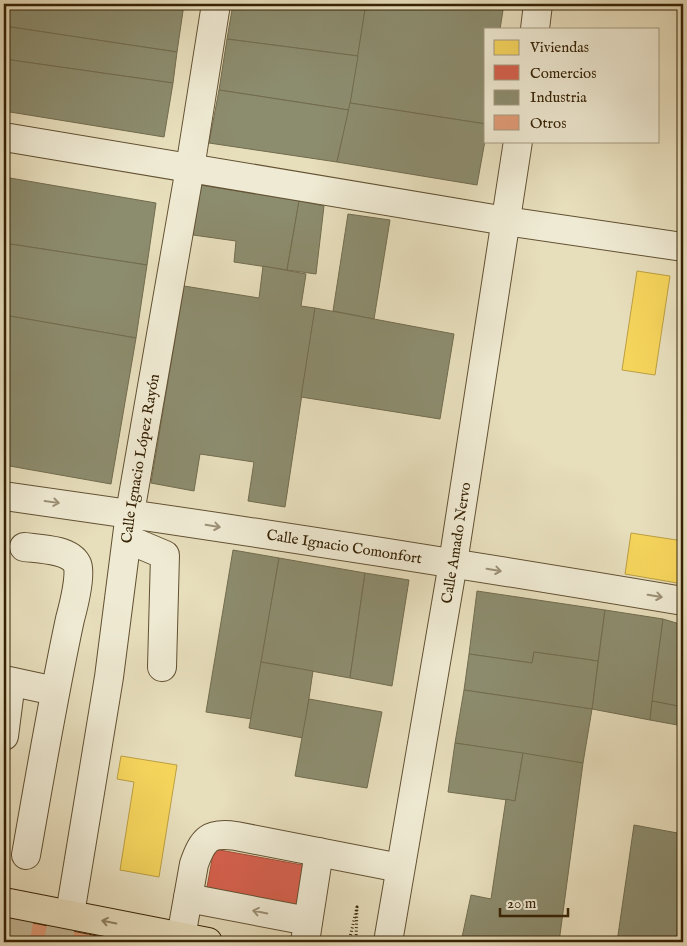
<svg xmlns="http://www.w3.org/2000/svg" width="687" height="946" viewBox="0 0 687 946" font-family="'IM FELL English',serif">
<rect width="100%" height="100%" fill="#e7debc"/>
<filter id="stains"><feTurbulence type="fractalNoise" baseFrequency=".004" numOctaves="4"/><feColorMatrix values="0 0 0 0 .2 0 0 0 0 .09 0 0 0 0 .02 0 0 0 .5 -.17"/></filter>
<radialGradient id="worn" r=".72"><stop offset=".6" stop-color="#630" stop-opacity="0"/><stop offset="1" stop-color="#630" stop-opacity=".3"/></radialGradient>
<!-- homes -->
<g fill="#f6d55c" stroke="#bc9f42">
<polygon points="637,271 670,276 655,375 622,370"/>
<polygon points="631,533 683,541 683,584 625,574"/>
<polygon points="121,756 177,765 159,877 120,870 134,782 117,779"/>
</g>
<!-- shops -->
<polygon fill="#d6604d" stroke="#a64d37" points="214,849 308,866 300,915 205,898"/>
<!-- industry -->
<g fill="#8c8c6e" stroke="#726c4e">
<polygon points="6,4 184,4 177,52 4,26 4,14"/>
<polygon points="233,4 334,4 365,9 358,56 227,39"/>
<polygon points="366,4 504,4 500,29 486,29 486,124 350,103"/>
<polygon points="4,26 177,52 173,83 4,59"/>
<polygon points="227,39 358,56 349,110 219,90"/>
<polygon points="4,59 173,83 164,137 4,111"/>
<polygon points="219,90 349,110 337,162 209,143"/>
<polygon points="350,103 486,124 486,135 477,185 337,162"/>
<polygon points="4,177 156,203 147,265 4,243"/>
<polygon points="200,185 299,201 287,270 234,262 236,241 193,235"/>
<polygon points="299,201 324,206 316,274 287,270"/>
<polygon points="348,214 390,220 374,319 333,311"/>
<polygon points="4,243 147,265 136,338 4,315"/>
<polygon points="263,266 306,274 301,306 315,308 285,507 248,501 254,462 200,454 194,491 151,483 184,286 259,298"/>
<polygon points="315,308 454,334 440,419 301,397"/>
<polygon points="4,315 136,338 111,484 4,465"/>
<polygon points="233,550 279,558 252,719 206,712"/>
<polygon points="279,558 365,573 350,678 261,662"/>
<polygon points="365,573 409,580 392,686 350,678"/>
<polygon points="477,591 605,610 598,661 534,652 532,663 469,654"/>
<polygon points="605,610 663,619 650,720 592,709"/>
<polygon points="663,619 683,625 683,673 678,706 652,701"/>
<polygon points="534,652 598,661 592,709 464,690 469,654 532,663"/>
<polygon points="261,662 313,671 303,738 249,728"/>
<polygon points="683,673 683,707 678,706"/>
<polygon points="464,690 592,709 583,763 455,743"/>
<polygon points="309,699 382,712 367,788 295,776"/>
<polygon points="652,701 683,707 683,726 650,720"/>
<polygon points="455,743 523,753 515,801 448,792"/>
<polygon points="523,753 583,763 559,942 461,942 471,895 491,899 506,799 515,801"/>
<polygon points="634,825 683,834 683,942 617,942"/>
</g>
<!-- building -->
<polygon fill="#e19a75" stroke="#362204" points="4,917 122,941 122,942 4,942"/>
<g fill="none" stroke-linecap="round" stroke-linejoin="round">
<!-- minor-tunnel -->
<polyline stroke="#c4b897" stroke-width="28" stroke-dasharray="28 14" stroke-linecap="butt" points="4,926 87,942"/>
<defs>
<g id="minor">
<polyline points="535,29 538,4"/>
<polyline points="4,137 506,221 683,247"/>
<path id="s1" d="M 4,496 C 231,528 457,563 683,601"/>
<polyline points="127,539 165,555 162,667"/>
<path d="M 24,547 C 39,549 69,549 77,564 C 82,573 73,608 70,619 C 53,698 40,776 26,855"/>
<polyline points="4,680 55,691"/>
<polyline points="4,736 11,682"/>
<polyline points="188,898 308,921"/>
<path id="s2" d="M 70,914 L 109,677 L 130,513 L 190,168 L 216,4"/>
<path d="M 181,937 L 194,864 C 203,839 209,832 236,836 L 400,868"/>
<polyline points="305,942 319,852"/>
<path id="s3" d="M 388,942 L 453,563 L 518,141"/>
</g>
<polyline id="major" points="4,902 208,942"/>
</defs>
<!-- minor casing -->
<use href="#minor" stroke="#625132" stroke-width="30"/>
<!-- major casing -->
<use href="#major" stroke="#362204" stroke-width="30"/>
<!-- path -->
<polyline stroke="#362204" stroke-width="3" stroke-dasharray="1 2.5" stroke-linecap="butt" points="349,942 357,907 356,942"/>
<!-- minor -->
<use href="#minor" stroke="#efead3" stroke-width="28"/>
<!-- major -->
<use href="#major" stroke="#e7debc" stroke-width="28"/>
</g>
<!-- one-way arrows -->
<defs><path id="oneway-shaft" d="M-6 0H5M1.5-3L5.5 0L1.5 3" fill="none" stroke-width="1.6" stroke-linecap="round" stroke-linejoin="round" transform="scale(1.25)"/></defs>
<g stroke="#9c9076">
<use href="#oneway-shaft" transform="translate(52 502) rotate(8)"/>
<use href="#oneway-shaft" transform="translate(213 526) rotate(9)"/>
<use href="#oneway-shaft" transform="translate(494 570) rotate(9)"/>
<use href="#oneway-shaft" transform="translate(655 596) rotate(9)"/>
<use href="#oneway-shaft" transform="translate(260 912) rotate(-169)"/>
</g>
<use stroke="#8e8060" href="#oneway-shaft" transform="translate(109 922) rotate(-168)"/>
<g text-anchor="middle" stroke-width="5" stroke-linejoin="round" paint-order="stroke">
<!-- street labels -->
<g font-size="15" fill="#362204" stroke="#efead3">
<text dy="5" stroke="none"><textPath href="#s2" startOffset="461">Calle Ignacio López Rayón</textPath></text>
<text dy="5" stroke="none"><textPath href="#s3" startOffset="405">Calle Amado Nervo</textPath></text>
<text dy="5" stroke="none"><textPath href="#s1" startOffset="344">Calle Ignacio Comonfort</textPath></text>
</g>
</g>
<!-- margin -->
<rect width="687" height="946" fill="none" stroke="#e7debc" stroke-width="20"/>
<rect x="5" y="5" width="677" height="936" fill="none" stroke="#362204" stroke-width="2.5"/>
<rect x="10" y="10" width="667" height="926" fill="none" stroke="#362204"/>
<!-- legend -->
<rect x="484" y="28" width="175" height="115" fill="#efead3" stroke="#a59a80"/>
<rect x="494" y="40" width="25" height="15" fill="#f6d55c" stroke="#a59a80"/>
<text x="530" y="52" font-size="15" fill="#362204">Viviendas</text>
<rect x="494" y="65" width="25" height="15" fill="#d6604d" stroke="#a59a80"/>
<text x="530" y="78" font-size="15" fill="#362204">Comercios</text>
<rect x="494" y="90" width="25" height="15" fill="#8c8c6e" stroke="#a59a80"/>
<text x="530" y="102" font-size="15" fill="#362204">Industria</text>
<rect x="494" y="115" width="25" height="15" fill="#e19a75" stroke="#a59a80"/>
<text x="530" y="128" font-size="15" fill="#362204">Otros</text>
<!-- scale -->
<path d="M500 908v8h68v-8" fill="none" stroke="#362204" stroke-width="2.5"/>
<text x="507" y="908" font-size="15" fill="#362204" stroke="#efead3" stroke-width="4" paint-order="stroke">20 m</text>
<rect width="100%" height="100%" filter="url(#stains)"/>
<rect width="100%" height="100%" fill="url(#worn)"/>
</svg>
